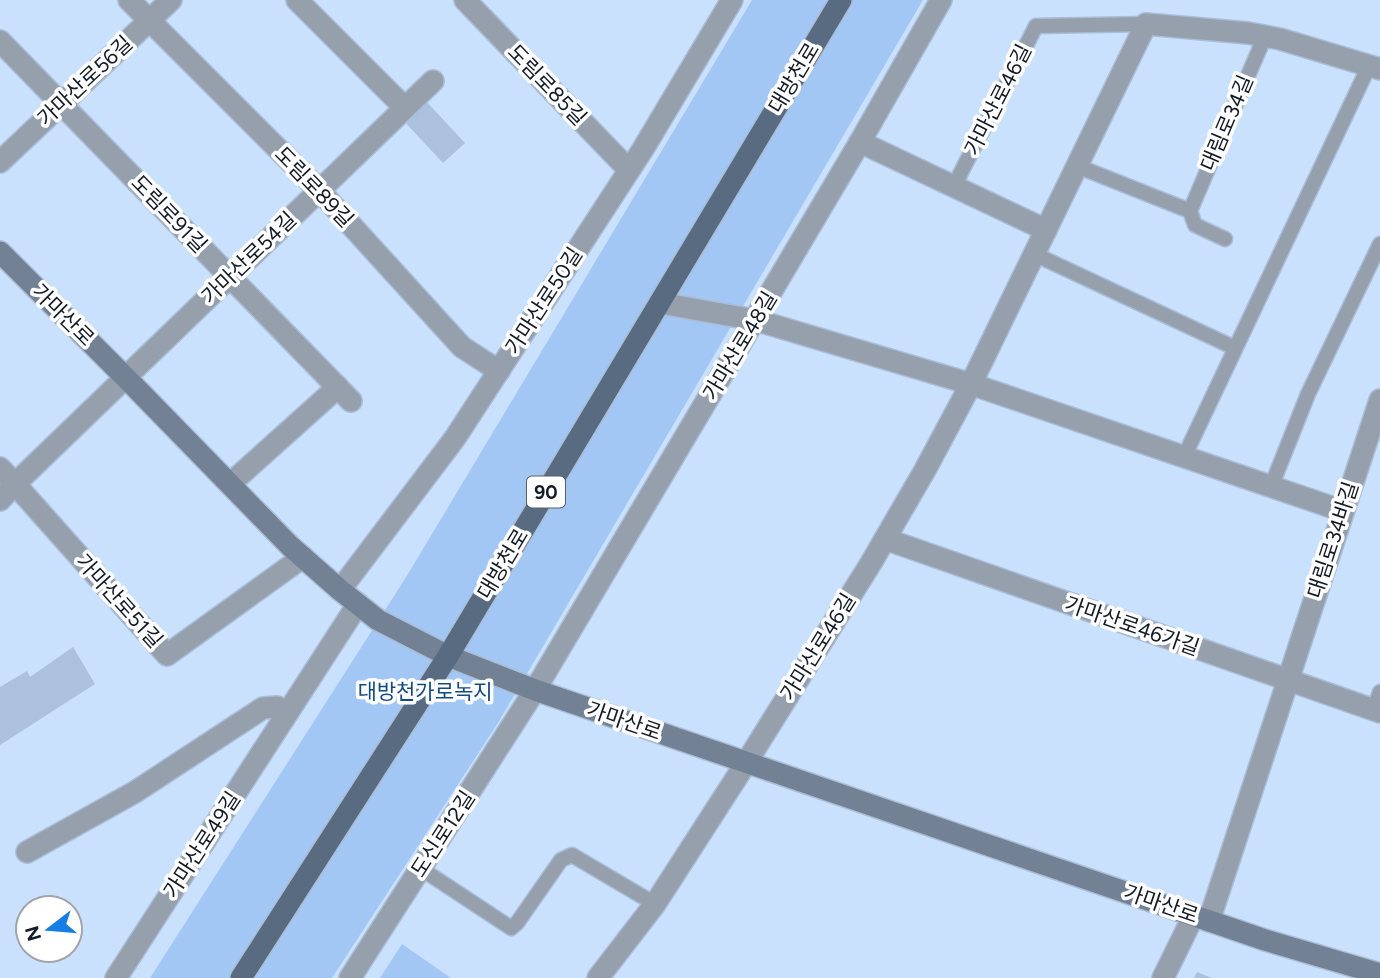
<svg xmlns="http://www.w3.org/2000/svg" width="1380" height="978" viewBox="0 0 1380 978" font-family="Figtree,'Noto Sans KR',sans-serif">
<rect width="100%" height="100%" fill="#cae1fe"/>
<!-- green -->
<g fill="#a3c7f4">
<polygon points="752,0 923,0 498,723 332,978 150,978 408,574"/>
<polygon points="402,944 451,978 380,978"/>
</g>
<!-- building -->
<g fill="#abc1de">
<polygon points="423,98 465,143 443,163 402,119"/>
<polygon points="73,647 95,684 0,745 0,687 27,671 30,677"/>
<polygon points="1197,972 1212,978 1194,978"/>
</g>
<g fill="none" stroke-linecap="round" stroke-linejoin="round">
<defs>
<g id="lane">
<polyline points="1077,166 1190,211 1195,225 1225,239"/>
<polyline points="954,186 1036,26 1146,24"/>
<polyline points="1190,211 1265,36"/>
<polyline points="1034,254 1235,348"/>
<polyline points="1184,457 1369,66"/>
<polyline points="1271,487 1308,394 1380,244"/>
<polyline points="1374,710 1380,692"/>
<polyline points="420,868 511,928 517,923 561,860 572,855 655,904"/>
</g>
<g id="street">
<polyline points="129,0 319,190 462,347 499,371"/>
<polyline points="297,0 405,108"/>
<polyline points="465,0 629,170"/>
<polyline points="0,41 351,401"/>
<polyline points="860,142 1046,230"/>
<polyline points="0,162 171,0"/>
<polyline points="660,303 755,320 971,384 1343,511"/>
<polyline points="0,468 15,484 433,81"/>
<polyline points="230,484 338,387"/>
<polyline points="0,500 15,484 167,655 303,557"/>
<polyline points="885,539 1380,712"/>
<polyline points="340,590 455,438 643,149 732,0"/>
<polyline points="27,852 135,792 263,708 277,707 288,712"/>
<polyline points="1209,921 1380,400"/>
<polyline points="116,978 358,604"/>
<polyline points="350,978 535,690 860,142 941,0"/>
<polyline points="598,978 655,904 746,763 871,563 925,470 971,384 1146,24 1248,33 1280,39 1380,69"/>
<polyline points="1163,978 1194,915"/>
</g>
<polyline id="secondary" points="0,252 134,386 290,546 340,590 378,620 448,656 535,690 1265,940 1380,974"/>
<polyline id="primary" points="241,978 448,656 841,0"/>
</defs>
<!-- lane casing -->
<use href="#lane" stroke="#a9bdd7" stroke-width="17"/>
<!-- street casing -->
<use href="#street" stroke="#a9bdd7" stroke-width="24"/>
<!-- secondary casing -->
<use href="#secondary" stroke="#a9bdd7" stroke-width="24"/>
<!-- primary casing -->
<use href="#primary" stroke="#a9bdd7" stroke-width="24"/>
<!-- lane -->
<use href="#lane" stroke="#969fac" stroke-width="14"/>
<!-- street -->
<use href="#street" stroke="#969fac" stroke-width="21"/>
<!-- secondary -->
<use href="#secondary" stroke="#728193" stroke-width="21"/>
<!-- primary -->
<use href="#primary" stroke="#596b80" stroke-width="21"/>
</g>
<g text-anchor="middle" stroke-width="7" stroke-linejoin="round" paint-order="stroke">
<!-- shield labels -->
<rect fill="#fff" stroke="#5a5f67" stroke-width="2" x="527" y="476.5" width="38" height="31" rx="5"/>
<g font-size="19" font-weight="bold" fill="#131b26">
<text x="546" y="499">90</text>
</g>
<!-- street labels -->
<g font-size="21" fill="#131b26" stroke="#fff">
<text transform="translate(794 78) rotate(-59)" y="7">대방천로</text>
<text transform="translate(85 81) rotate(-43)" y="7">가마산로56길</text>
<text transform="translate(547 85) rotate(46)" y="7">도림로85길</text>
<text transform="translate(998 100) rotate(-63)" y="7">가마산로46길</text>
<text transform="translate(1227 123) rotate(-67)" y="7">대림로34길</text>
<text transform="translate(314 187) rotate(46)" y="7">도림로89길</text>
<text transform="translate(169 214) rotate(46)" y="7">도림로91길</text>
<text transform="translate(249 258) rotate(-44)" y="7">가마산로54길</text>
<text transform="translate(544 301) rotate(-57)" y="7">가마산로50길</text>
<text transform="translate(63 315) rotate(45)" y="7">가마산로</text>
<text transform="translate(740 346) rotate(-59)" y="7">가마산로48길</text>
<text transform="translate(1333 540) rotate(-72)" y="7">대림로34바길</text>
<text transform="translate(503 564) rotate(-59)" y="7">대방천로</text>
<text transform="translate(119 601) rotate(48)" y="7">가마산로51길</text>
<text transform="translate(1132 626) rotate(19)" y="7">가마산로46가길</text>
<text transform="translate(818 647) rotate(-58)" y="7">가마산로46길</text>
<text transform="translate(624 721) rotate(19)" y="7">가마산로</text>
<text transform="translate(443 834) rotate(-57)" y="7">도신로12길</text>
<text transform="translate(202 845) rotate(-57)" y="7">가마산로49길</text>
<text transform="translate(1161 904) rotate(19)" y="7">가마산로</text>
</g>
<!-- park labels -->
<g font-size="21" fill="#114986" stroke="#fff">
<text x="425" y="699">대방천가로녹지</text>
</g>
</g>
<!-- north arrow -->
<g transform="translate(49 929) rotate(254)"><circle r="33" fill="#ffffff" stroke="#a1a4a8" stroke-width="2"/>
<path d="M0-5L12 26L0 18L-12 26Z" fill="#167de5"/>
<text y="-10" font-size="19" font-weight="bold" text-anchor="middle" fill="#131b26">N</text>
</g>
</svg>
